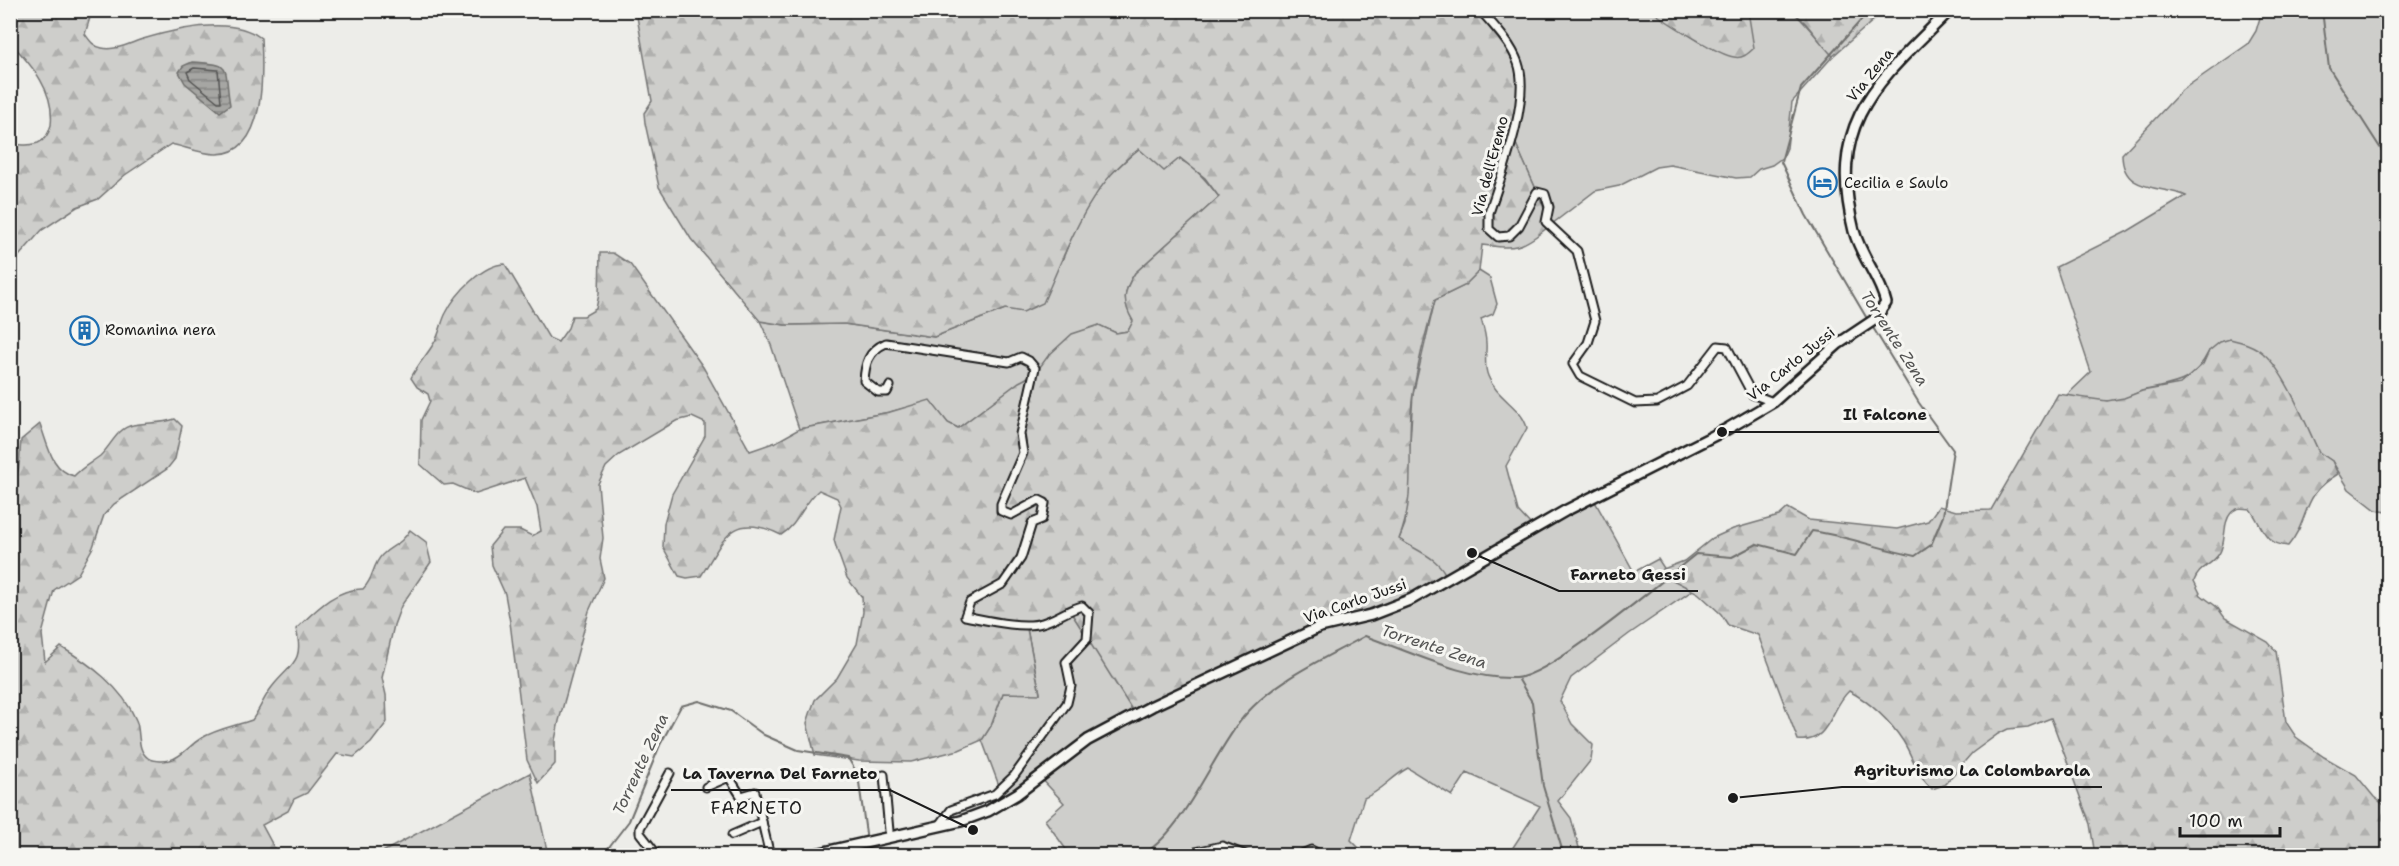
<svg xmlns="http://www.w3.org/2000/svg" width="2399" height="866" viewBox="0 0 2399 866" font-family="'Shantell Sans',sans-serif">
<defs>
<pattern id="forest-firs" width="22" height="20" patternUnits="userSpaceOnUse" patternTransform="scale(1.5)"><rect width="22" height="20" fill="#cececb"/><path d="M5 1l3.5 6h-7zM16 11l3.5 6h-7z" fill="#b0b0ae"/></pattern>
<pattern id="water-rules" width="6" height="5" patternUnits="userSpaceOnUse" patternTransform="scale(1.5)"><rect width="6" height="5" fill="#a6a6a3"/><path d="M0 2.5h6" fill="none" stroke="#868684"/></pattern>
</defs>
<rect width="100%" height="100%" fill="#edede9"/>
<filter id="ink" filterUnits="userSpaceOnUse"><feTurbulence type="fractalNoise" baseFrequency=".0167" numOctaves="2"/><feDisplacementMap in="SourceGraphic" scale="12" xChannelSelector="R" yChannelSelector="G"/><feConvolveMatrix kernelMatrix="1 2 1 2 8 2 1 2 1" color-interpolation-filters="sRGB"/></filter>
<g filter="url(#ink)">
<!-- green -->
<g fill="#cececb" stroke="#757574" stroke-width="1.5">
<path d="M 1480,11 L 1652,11 L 1708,47 L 1749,15 L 1748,11 C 1760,11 1779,7 1791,11 C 1798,13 1824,47 1833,56 L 1792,102 L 1787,148 L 1783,157 L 1772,165 L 1759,169 L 1750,177 L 1736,178 L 1670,165 L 1656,167 L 1619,186 L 1595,191 L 1548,227 L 1543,205 L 1511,133 L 1499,39 Z"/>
<path d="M 2262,11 L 2388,11 L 2387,512 L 2376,510 L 2349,489 L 2332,461 L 2319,453 L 2286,388 L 2209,351 C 2192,384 2178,383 2145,390 C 2137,392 2130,397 2123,399 C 2104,404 2085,399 2067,395 L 2091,372 L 2056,267 L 2128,231 L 2186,196 C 2161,185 2122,194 2122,154 L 2182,90 L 2248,44 L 2256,31 Z"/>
<path d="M 1139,148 C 1183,158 1191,160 1219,197 L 1135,273 C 1123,291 1122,302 1134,321 L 1128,331 L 1116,333 L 1099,325 L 958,428 L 948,423 L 930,401 L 890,412 L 799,429 L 771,345 L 760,321 L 785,325 L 844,324 L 934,337 L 1005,309 L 1061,263 L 1080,216 L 1109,176 Z"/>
<path d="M 1479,271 L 1490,278 L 1497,304 L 1493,314 L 1481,319 C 1483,326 1486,335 1486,343 C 1487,354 1483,364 1488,376 C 1496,398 1522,407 1527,428 L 1506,466 L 1518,511 L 1533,527 L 1593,498 L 1634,572 L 1658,559 L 1671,579 L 1693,590 L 1629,634 L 1571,678 L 1560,701 L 1572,724 L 1593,745 L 1591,760 L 1558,801 L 1571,818 L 1581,855 L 1508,855 L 1540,806 L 1467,773 L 1452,796 L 1408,768 C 1391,777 1382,791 1364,798 L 1351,840 L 1366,855 L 1070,855 L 1045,820 L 1064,803 L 1039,776 L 1004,799 L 982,740 L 991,726 L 1003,693 L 1040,693 L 1027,629 L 1072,614 L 1095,647 L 1411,547 L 1399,539 L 1405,524 L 1413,394 L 1435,300 L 1464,286 Z"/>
<polygon points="530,773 548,855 377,855"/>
</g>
<!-- forest -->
<g fill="url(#forest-firs)" stroke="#757574" stroke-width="1.5">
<path d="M 11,11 L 92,11 L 85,34 C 90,41 93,46 102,48 C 116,51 130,43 143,39 C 176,29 232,15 261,38 C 263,71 267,155 216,154 C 202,154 185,147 171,144 L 125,175 L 98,199 L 77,207 L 42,230 L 11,265 L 11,141 C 18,146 29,146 38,143 C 46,140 49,133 51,125 C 55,91 32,66 11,43 Z"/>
<path d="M 636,11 L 1480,11 L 1485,22 L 1513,58 L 1519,81 L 1518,102 L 1511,133 L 1543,205 L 1548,227 C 1522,249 1515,249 1482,245 L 1479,271 L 1464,286 L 1435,300 C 1426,331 1418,363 1413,394 C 1405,442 1418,493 1399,539 C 1415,550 1443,559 1447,580 L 1401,601 L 1338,623 L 1134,713 L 1072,614 L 1027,629 L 1040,694 L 1003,693 L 991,726 L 982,740 L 959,750 L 911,762 L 859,761 L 815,755 L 807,723 L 811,711 L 815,700 L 837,678 L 857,644 L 863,612 L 862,597 L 847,578 L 837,550 L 834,540 L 841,506 L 837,498 L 819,490 C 803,503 799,524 781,535 C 731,510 724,540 701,576 L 687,578 L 679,576 L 663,547 L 664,523 L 672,494 L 705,436 L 705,423 L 692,417 L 676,421 L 619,455 L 606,467 L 598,484 L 603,538 L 600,559 L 604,578 L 589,611 L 559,721 L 555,740 L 555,764 L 538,783 L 527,760 L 510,622 L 505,594 L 492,565 L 490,546 L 503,530 L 520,530 L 532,536 L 541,531 L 537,507 L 525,478 L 476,494 L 453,484 L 444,485 L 420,464 L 421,420 L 430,401 L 428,394 L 417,387 L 411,378 C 417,365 427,355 434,343 C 440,334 441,322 446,313 C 456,293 483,264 505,264 L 549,338 L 558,342 L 568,328 L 572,316 L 584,316 L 596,309 L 599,294 L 600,253 L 613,253 L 630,264 L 703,367 L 750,451 L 776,442 L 799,429 L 890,412 L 930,400 L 948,423 L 958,428 L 1019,382 L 1035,374 L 1048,356 L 1072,334 L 1099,325 L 1116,333 L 1128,331 L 1133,321 C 1122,302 1123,291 1135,273 L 1219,197 L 1205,178 L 1180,158 L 1164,171 L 1139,149 C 1087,187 1068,247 1043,303 L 1023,312 L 1005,309 L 934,337 L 844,324 L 785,325 L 760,321 L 691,239 L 659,187 L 645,123 L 644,113 L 652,101 Z"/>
<path d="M 1652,11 L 1748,11 L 1754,48 C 1748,54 1742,59 1734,57 C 1720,56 1665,21 1652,11 Z"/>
<path d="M 1791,11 L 1884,11 L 1833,56 C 1818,42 1808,21 1791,11 Z"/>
<path d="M 2230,339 C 2242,342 2254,345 2264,354 C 2286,373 2306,425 2319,452 L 2332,461 L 2338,474 C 2299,497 2312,517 2288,546 C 2263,544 2263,526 2250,509 C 2243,508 2236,507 2231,513 C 2222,523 2227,542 2219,554 C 2211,566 2199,567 2194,581 L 2201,595 L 2217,607 L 2225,618 L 2268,642 L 2276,651 L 2286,722 L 2296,737 L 2324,757 L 2356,775 L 2374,797 L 2388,808 L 2388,855 L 2095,855 L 2090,824 L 2051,718 L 2028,727 L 2008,729 L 1998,734 L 1972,753 L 1944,785 L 1932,789 C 1917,776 1913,757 1903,741 C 1890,721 1870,702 1849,691 C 1830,708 1830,744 1798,740 L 1758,635 L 1728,625 L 1721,614 L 1698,593 L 1671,579 L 1663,569 L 1684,561 L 1713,538 L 1733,529 L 1779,516 L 1788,508 L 1809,520 L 1897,529 L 1928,521 L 1939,506 L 1956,511 L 1991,510 L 2058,394 L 2107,401 L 2124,398 L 2142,391 L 2180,384 L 2203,364 L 2209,351 L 2220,342 Z"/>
<path d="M 175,419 L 182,426 L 175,459 L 167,469 L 114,504 L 104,515 L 93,547 L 78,574 L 54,590 L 42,634 L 45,662 L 61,647 C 90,664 122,687 136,720 C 141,731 136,750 148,758 C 154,762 164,761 170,760 C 182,757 190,745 200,739 C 216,729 235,726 252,720 C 260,709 264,697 272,687 C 290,664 305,663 296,629 C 315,611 336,588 363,589 C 374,579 372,565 382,555 C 393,544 400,546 410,530 L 426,542 L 431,562 L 401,606 L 394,625 L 382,678 L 386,695 L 387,722 L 371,743 L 354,757 L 337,754 L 307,793 L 294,799 L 288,811 L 262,825 L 278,855 L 11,855 L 10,490 C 21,473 19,458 21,440 L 40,424 C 48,445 51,470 74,476 C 82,467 91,463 100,456 C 111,446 117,428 133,425 C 147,422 161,424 175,419 Z"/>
</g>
<!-- water -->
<path fill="url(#water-rules)" stroke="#6f6f6d" stroke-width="1.5" d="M 192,62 C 235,64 223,66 230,105 L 220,112 L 185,83 L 179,72 L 183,66 Z"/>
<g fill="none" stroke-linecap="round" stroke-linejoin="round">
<!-- shore -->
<polygon stroke="#535352" stroke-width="1.5" points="194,68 218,70 221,102 218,102 190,79 187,72"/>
<!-- stream -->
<g stroke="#6f6f6d" stroke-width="2">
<polyline points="2322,10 2329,68 2388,160"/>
<polyline points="1869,322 1806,215 1781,162 1801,88 1870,10"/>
<polyline points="1519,680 1532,702 1543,786 1564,856"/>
<polyline points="868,847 870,856"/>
<polyline points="602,856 629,821 660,745 681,706 699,701 731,711 764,735 798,750 848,758 858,775 867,841"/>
<path d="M 1139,856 C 1184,835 1213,751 1246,714 C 1278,678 1324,659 1365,636 C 1411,652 1467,680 1515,678 C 1549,678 1664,579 1696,554 L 1732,557 L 1757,544 L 1797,554 L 1812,531 C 1847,536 1880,549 1915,556 L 1931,545 L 1943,516 L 1953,450 L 1919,403 L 1872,326"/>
</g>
<defs>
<g id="street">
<path d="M 1480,10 C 1494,26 1511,43 1518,63 C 1531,100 1501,176 1489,213 L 1489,229 L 1498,237 L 1509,236 L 1519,226 L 1537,192 L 1545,194 L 1549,207 L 1546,222 L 1577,251 L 1595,321 L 1588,343 L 1573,364 L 1580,376 L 1635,403 L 1657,402 L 1687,386 L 1718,346 L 1727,347 L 1752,394 L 1773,402"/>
<path d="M 890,386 L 887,392 L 878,392 L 864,381 C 865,364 868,351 886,343 L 1009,362 L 1021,357 L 1029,361 L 1035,368 L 1020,434 L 1023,453 L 1001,504 L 1001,511 L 1011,515 L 1039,500 L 1045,503 L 1042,519 L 1032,523 L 1021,558 L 1003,584 L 970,602 L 965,616 C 986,620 1023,629 1042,623 C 1056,619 1067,610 1082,606 L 1089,613 L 1087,639 L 1066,662 L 1071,686 L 1067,703 L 1014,776 L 995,794 L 951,810 L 940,825"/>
<polyline points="884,775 889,831"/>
<polyline points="706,787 729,777 741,796 755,792 770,856"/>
<polyline points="732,835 762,822"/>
<polyline points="658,856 640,833 640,828 670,773"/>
<polyline points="1178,856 1222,846 1248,856"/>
<polyline points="1297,856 1311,850 1323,856"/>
</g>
<path id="secondary" d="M 807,856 L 961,821 L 988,811 L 1017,794 L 1088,740 L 1152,706 L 1320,627 L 1371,615 L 1412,599 L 1565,511 L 1727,429 L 1773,402 L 1838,344 L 1874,320 L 1886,303 C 1880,277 1861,257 1854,231 C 1826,120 1878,82 1950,10"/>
</defs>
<!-- street casing -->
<use href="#street" stroke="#1c1c1c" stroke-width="11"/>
<!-- secondary casing -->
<use href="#secondary" stroke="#1c1c1c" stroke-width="14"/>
<!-- street -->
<use href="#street" stroke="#f6f6f2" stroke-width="7"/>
<!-- secondary -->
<use href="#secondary" stroke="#f6f6f2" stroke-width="9"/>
</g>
</g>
<!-- icons -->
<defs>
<symbol id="hotel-ring" viewBox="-11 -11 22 22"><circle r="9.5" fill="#f6f6f2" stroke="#1f6fb2" stroke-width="1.5"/><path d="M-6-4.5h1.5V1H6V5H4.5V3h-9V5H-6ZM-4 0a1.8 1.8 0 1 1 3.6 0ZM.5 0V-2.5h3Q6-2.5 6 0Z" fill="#1f6fb2"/></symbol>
<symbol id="building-ring" viewBox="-11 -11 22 22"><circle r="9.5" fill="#f6f6f2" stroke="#1f6fb2" stroke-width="1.5"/><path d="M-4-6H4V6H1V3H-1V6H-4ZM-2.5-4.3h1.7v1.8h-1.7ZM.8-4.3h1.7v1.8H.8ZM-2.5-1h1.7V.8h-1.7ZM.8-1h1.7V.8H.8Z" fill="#1f6fb2"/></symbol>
</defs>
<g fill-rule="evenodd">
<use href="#hotel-ring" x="1806" y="166" width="33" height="33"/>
<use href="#building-ring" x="68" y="314" width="33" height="33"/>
</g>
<g text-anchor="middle" stroke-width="6" stroke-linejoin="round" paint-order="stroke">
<!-- street labels -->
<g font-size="15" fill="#1c1c1c" stroke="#f6f6f2">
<text transform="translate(1870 75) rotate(-51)" y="5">Via Zena</text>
<text transform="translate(1490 166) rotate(-75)" y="5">Via dell'Eremo</text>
<text transform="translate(1791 364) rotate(-39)" y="5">Via Carlo Jussi</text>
<text transform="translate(1355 601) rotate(-19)" y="5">Via Carlo Jussi</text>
</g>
<!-- poi labels -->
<g font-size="15" fill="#1c1c1c" stroke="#f6f6f2" text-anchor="start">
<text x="1844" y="188">Cecilia e Saulo</text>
<text x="105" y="335">Romanina nera</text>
</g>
<!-- water labels -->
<g font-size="16" font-style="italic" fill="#535352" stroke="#f6f6f2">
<text transform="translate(1895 338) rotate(57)" y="6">Torrente Zena</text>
<text transform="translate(1434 646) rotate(18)" y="6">Torrente Zena</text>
<text transform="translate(640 764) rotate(-65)" y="6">Torrente Zena</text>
</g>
<!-- quarter labels -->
<g font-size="18" letter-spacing="1.5" fill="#1c1c1c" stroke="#f6f6f2">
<text x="757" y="814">FARNETO</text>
</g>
</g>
<!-- callouts -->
<path fill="none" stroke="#1c1c1c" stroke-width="2" d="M1722 432L1831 432H1939M1472 553L1559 591H1698M1733 798L1842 787H2102M973 830L890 790H671"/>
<g fill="#1c1c1c" stroke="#f6f6f2" stroke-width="2">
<circle cx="1722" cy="432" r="6"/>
<circle cx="1472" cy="553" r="6"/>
<circle cx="1733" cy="798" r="6"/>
<circle cx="973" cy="830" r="6"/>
</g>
<g font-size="16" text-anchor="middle" font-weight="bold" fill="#1c1c1c" stroke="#f6f6f2" stroke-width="6" stroke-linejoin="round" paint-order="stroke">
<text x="1885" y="420">Il Falcone</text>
<text x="1628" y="580">Farneto Gessi</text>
<text x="1972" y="776">Agriturismo La Colombarola</text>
<text x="780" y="779">La Taverna Del Farneto</text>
</g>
<!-- margin -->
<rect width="2399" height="866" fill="none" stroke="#f6f6f2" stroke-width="36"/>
<rect x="18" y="18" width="2363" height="830" fill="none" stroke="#1c1c1c" stroke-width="2" filter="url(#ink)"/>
<!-- scale -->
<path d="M2180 827v9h100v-9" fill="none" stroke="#1c1c1c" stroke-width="3"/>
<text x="2189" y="827" font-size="18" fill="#1c1c1c" stroke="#f6f6f2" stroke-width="4.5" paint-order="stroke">100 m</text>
</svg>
